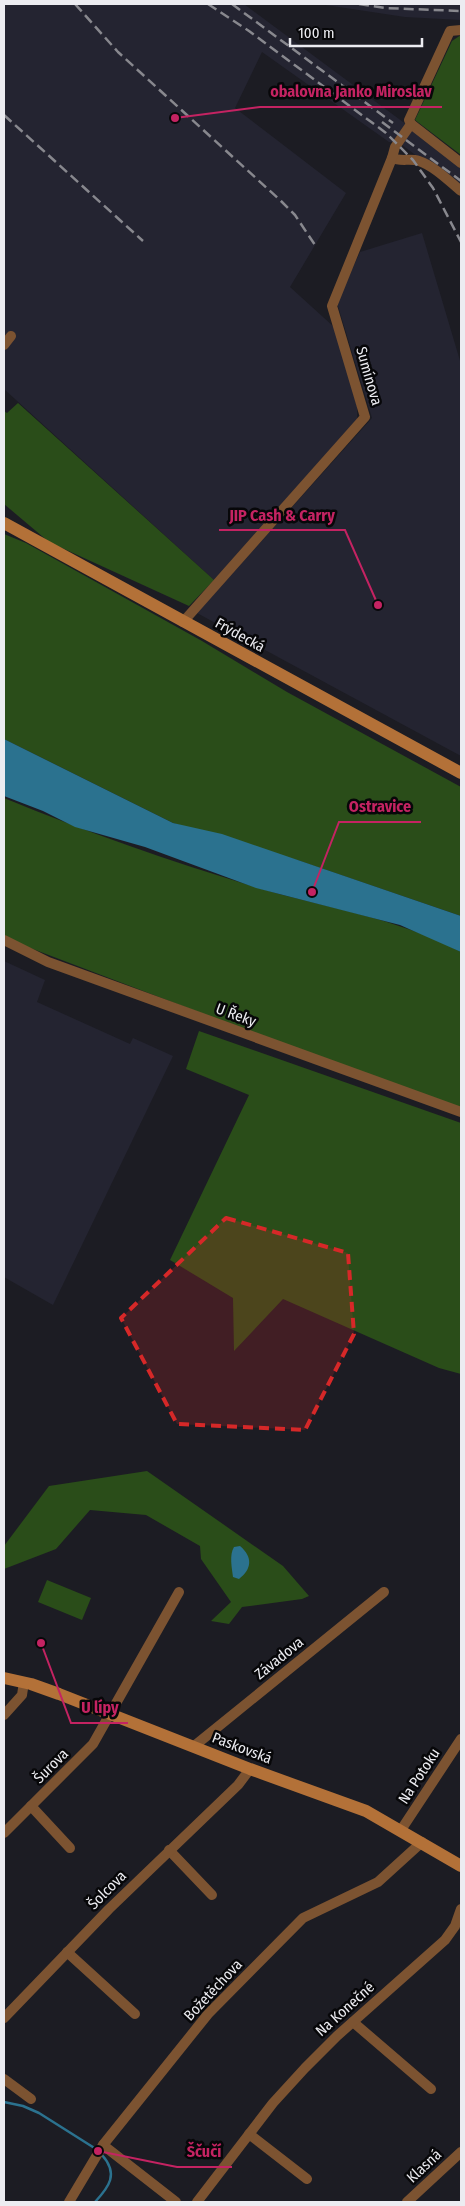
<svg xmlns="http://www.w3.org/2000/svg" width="465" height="2206" viewBox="0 0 465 2206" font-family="'Fira Sans Condensed',sans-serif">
<rect width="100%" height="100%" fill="#1c1c23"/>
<!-- built -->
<g fill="#242431">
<polygon points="4,4 244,4 461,165 461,189 398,142 389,142 262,52 235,108 346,193 290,287 334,327 357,406 357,419 214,580 4,389"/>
<polygon points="319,4 461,4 461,20 405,17"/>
<polygon points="422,233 461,364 461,756 197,613 372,418 337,303 360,252"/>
<polygon points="4,961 45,980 37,1002 130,1044 133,1038 173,1056 53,1305 4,1277"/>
</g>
<!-- green -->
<g fill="#2a4d19">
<polygon points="461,35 461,155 415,120 452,41"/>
<polygon points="18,403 214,580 189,606 49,542 4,504 4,411 7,413"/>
<polygon points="4,534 26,543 202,641 287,692 461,787 461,916 300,861 173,823 4,739"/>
<path d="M 4,798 C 86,832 170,861 255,887 C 324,908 396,917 461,952 L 461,1112 L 4,938 Z"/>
<polygon points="199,1031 461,1123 461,1374 439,1368 283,1299 234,1351 233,1298 170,1260 249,1095 186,1069"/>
<polygon points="147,1471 283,1566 309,1596 302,1599 242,1607 229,1624 211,1621 231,1602 201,1559 200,1546 146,1515 90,1510 56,1549 4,1569 4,1546 49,1486"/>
<polygon points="47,1580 91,1598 82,1620 38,1602"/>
</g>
<!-- water -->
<g fill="#2b728f">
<polygon points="4,739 173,823 222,834 461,916 461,952 400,925 256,888 145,847 75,827 43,811 4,796"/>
<path d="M 240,1546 C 253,1557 252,1569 239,1579 L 233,1577 C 232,1568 229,1555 234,1547 Z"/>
</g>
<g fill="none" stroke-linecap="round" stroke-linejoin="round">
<!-- stream -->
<g stroke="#2b728f" stroke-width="2.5">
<polyline points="4,2102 23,2106 39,2113 96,2149"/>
<path d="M 95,2202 C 109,2187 119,2174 102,2155"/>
</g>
<!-- street -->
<g stroke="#7c5331" stroke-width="10">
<polyline points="411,124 461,163"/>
<path d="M 392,158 C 401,162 410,158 419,161 C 434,166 449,181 461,191"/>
<polyline points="4,345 11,336"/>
<polyline points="183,622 365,417 332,306 392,158 395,147 411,124 409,120 450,31 461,30"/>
<polyline points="4,940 48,962 461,1112"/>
<polyline points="4,1715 22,1695 24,1682"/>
<polyline points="193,1747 384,1592"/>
<polyline points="31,1806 70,1848"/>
<polyline points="401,1830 461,1739"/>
<polyline points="4,1833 93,1744 179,1592"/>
<polyline points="169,1850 212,1895"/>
<polyline points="67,1952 135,2014"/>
<polyline points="4,2018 109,1909 238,1785 250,1769"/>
<polyline points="353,2022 431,2089"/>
<polyline points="4,2079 31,2099"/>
<polyline points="249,2134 307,2179"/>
<polyline points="103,2145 176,2202"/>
<polyline points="69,2202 103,2145 208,2014 303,1918 378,1882 422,1842"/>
<polyline points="197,2202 273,2103 305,2068 337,2036 445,1940 455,1926 461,1909"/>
<polyline points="407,2202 461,2152"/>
</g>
<!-- secondary -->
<g stroke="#b37138" stroke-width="12">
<polyline points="4,523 461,773"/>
<polyline points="4,1678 31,1684 59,1694 250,1769 366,1811 461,1866"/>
</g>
<!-- rail -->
<g stroke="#88888e" stroke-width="2.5" stroke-dasharray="10 5" stroke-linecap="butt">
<polyline points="75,4 118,52 281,201 295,215 315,245"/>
<polyline points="208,4 249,31 386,133 413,160 433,188 461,242"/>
<polyline points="232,4 393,123"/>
<polyline points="359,4 385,8 461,11"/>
<polyline points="4,115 143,241"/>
<polyline points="382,122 461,181"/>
</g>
</g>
<!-- marked area -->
<path fill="#d62828" fill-opacity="0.2" stroke="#d62828" stroke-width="4" stroke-dasharray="10 6" stroke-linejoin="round" d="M 226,1218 L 348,1253 L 354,1334 L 305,1430 L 177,1424 L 121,1318 Z"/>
<g text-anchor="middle" stroke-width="5" stroke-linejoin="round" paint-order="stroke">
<!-- street labels -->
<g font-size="15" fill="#ececf1" stroke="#070709">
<text transform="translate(369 376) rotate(74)" y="5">Sumínova</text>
<text transform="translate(240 635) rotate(29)" y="5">Frýdecká</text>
<text transform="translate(236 1015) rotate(20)" y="5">U Řeky</text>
<text transform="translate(279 1658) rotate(-39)" y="5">Závadova</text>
<text transform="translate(242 1748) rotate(21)" y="5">Paskovská</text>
<text transform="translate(51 1766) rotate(-45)" y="5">Šurova</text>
<text transform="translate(419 1776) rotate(-57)" y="5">Na Potoku</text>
<text transform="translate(107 1890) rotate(-45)" y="5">Šolcova</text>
<text transform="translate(213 1990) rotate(-47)" y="5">Božetěchova</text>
<text transform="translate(345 2009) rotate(-42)" y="5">Na Konečné</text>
<text transform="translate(424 2166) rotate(-43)" y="5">Klasná</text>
</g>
</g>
<!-- callouts -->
<path fill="none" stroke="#c42362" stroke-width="2" d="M175 118L260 107H442M378 605L345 530H219M312 892L339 822H421M41 1643L71 1723H128M98 2151L177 2167H232"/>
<g fill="#c42362" stroke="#070709" stroke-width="2">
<circle cx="175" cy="118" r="5"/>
<circle cx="378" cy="605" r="5"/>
<circle cx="312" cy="892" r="5"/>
<circle cx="41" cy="1643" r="5"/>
<circle cx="98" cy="2151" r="5"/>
</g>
<g font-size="16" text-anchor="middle" font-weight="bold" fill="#c42362" stroke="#070709" stroke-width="5" stroke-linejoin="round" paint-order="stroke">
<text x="351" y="97">obalovna Janko Miroslav</text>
<text x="282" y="521">JIP Cash &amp; Carry</text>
<text x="380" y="812">Ostravice</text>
<text x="100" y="1713">U lípy</text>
<text x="204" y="2157">Ščučí</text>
</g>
<!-- border -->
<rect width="465" height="2206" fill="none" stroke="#ececf1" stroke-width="10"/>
<!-- scale -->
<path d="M290 38v8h132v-8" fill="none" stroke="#ececf1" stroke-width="2.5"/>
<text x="298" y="38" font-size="15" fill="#ececf1" stroke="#070709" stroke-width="4" paint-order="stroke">100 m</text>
</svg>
